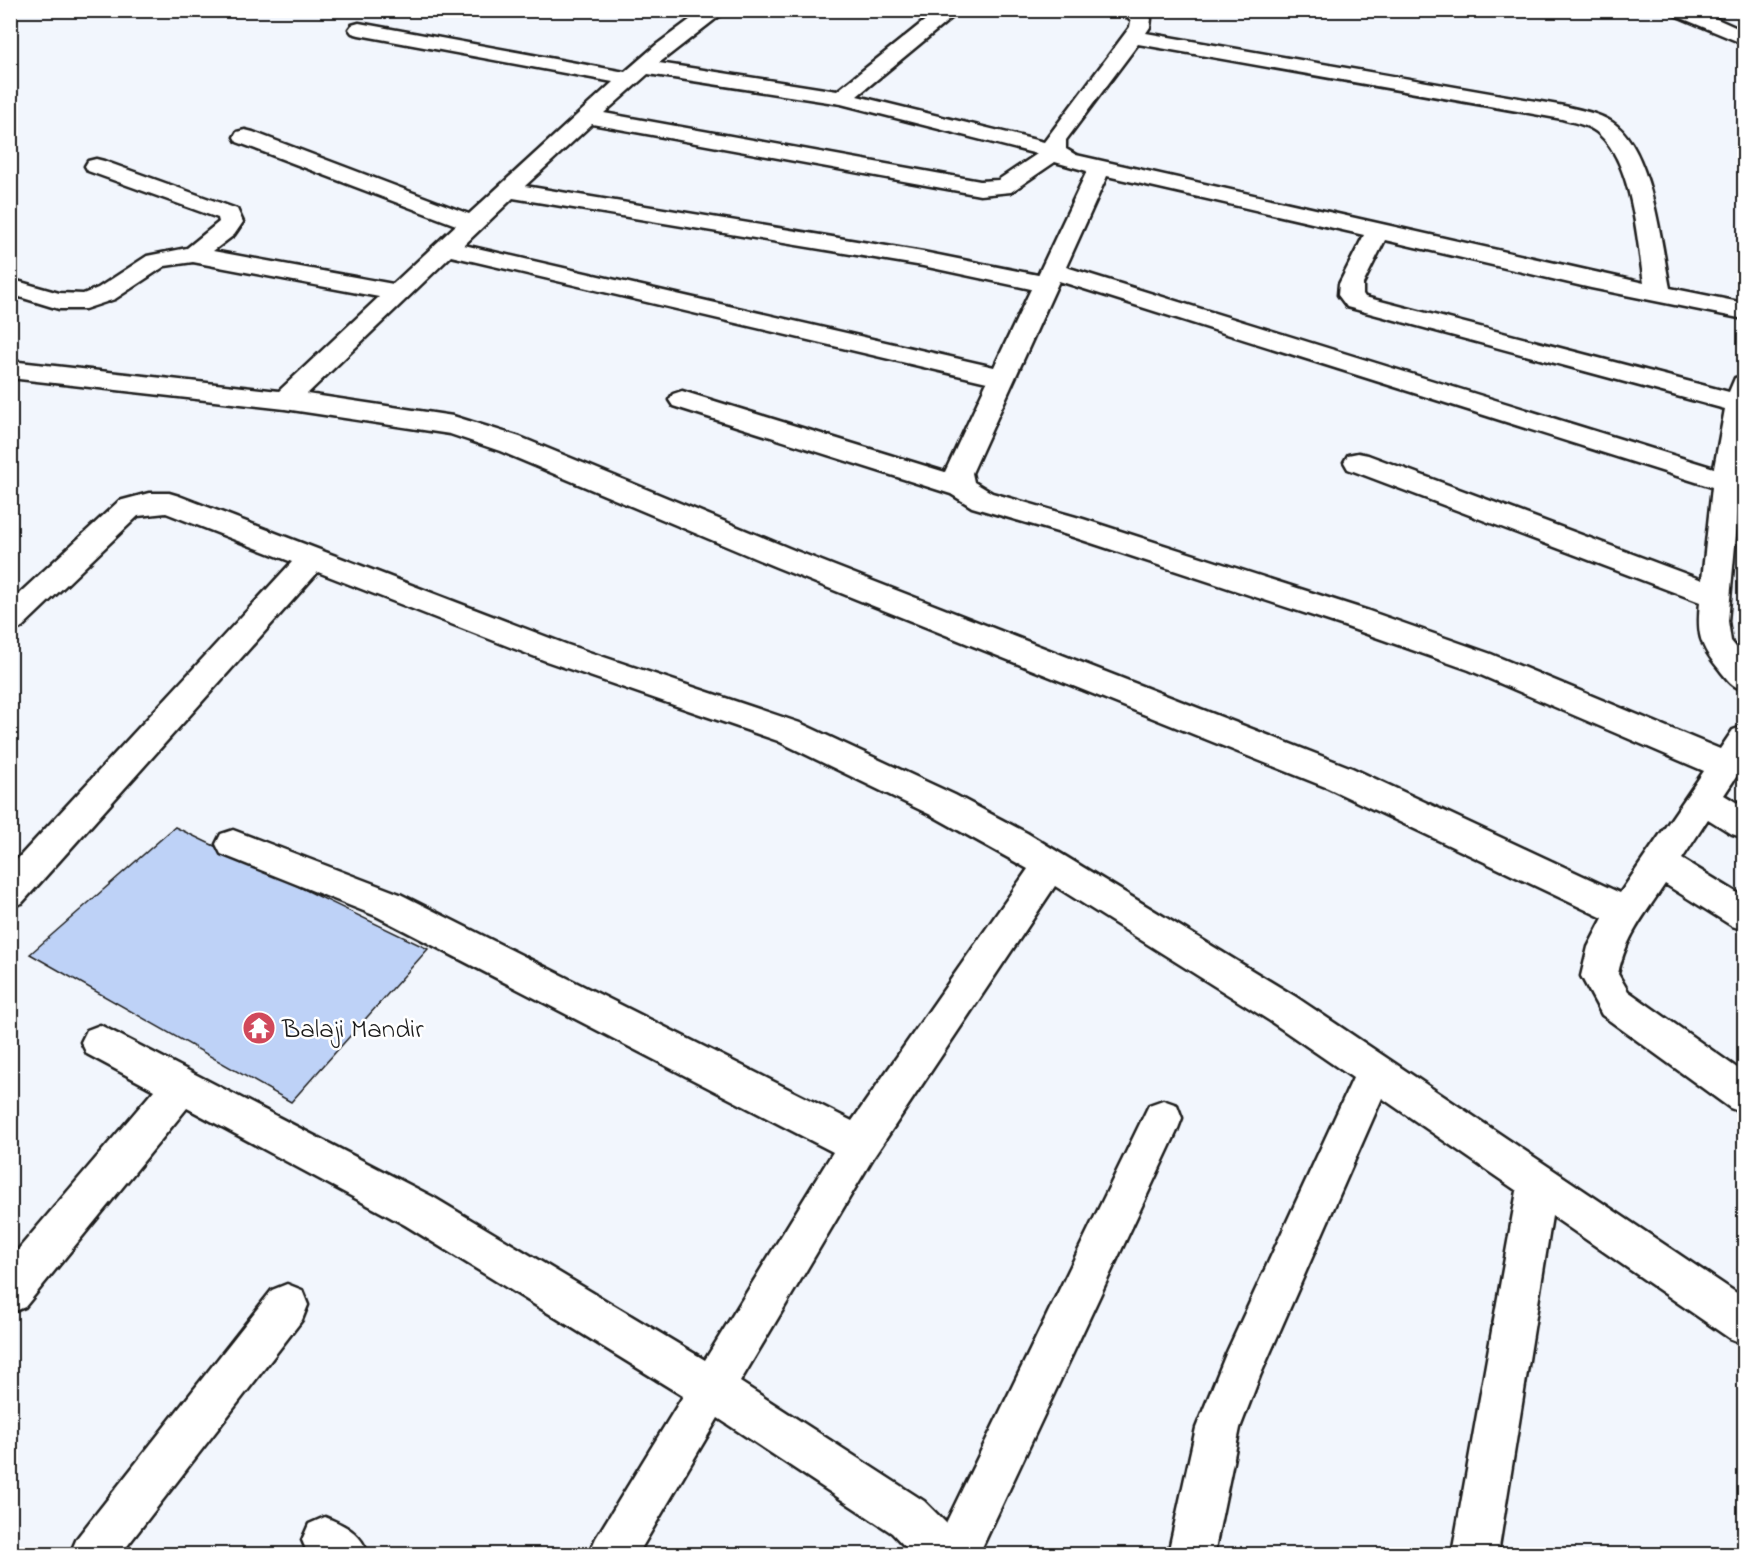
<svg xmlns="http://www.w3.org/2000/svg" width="1755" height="1565" viewBox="0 0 1755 1565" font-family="'Indie Flower',sans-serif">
<rect width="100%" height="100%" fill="#f2f6fd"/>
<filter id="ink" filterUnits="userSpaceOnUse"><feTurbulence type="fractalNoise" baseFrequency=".0167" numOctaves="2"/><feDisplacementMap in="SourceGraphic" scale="12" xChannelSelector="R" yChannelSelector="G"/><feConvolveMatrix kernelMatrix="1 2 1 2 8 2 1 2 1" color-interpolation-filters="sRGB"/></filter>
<g filter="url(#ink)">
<!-- building -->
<polygon fill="#bed2f7" stroke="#1c1c1c" stroke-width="1.5" points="175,827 428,949 291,1102 30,954"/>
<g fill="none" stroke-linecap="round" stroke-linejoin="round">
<defs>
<g id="street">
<path d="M 703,10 L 727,10 L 659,63 L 837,91 L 938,10 L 961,10 L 857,96 L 1044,142 L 1130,27 L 1131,21 L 1118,10 C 1131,10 1143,8 1151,19 L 1150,27 L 1146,33 L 1564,106 C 1580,110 1598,113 1612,122 C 1652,148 1661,244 1670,288 L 1744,303 L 1744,319 L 1591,288 L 1385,240 L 1363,284 L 1363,294 L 1365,297 L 1729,392 L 1735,378 L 1744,376 L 1744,448 L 1728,621 L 1731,641 L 1744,657 L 1744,690 C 1732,687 1727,679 1719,669 C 1699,645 1697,633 1700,602 L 1348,469 L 1344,462 L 1348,455 L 1358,453 L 1368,455 L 1702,580 L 1712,487 L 1059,281 L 972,473 L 974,482 L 992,493 L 1083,519 L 1369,611 L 1491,654 L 1720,749 L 1733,730 L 1744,726 L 1744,765 L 1724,795 L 1744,807 L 1744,838 L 1732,834 L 1708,819 L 1682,859 L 1744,897 L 1744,930 L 1732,926 L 1665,884 C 1644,916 1626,936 1618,974 L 1628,991 L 1744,1073 L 1744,1113 L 1730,1108 L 1602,1015 L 1581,976 L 1588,947 L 1603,918 L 1328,788 L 776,567 L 500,451 L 450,434 L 285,409 L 10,378 L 10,361 L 279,391 L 379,297 L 193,262 L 165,266 L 115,299 L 85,309 L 59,309 L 10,294 L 10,279 L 59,293 L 83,294 L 98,288 L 147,256 L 187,248 L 219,222 L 218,218 L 88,171 L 85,166 L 88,161 L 96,159 L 104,161 L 237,209 L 243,222 L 234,235 L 213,251 L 393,284 L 456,225 L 237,142 L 234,137 L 237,132 L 245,130 L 253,132 L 469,214 L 613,82 L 359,35 L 352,33 L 349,29 L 352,25 L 359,23 L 625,72 L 656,45 ZM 1138,44 L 1562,119 C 1575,123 1590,125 1600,135 C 1633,165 1637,241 1644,283 L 1076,155 L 1066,149 L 1066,140 ZM 648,74 L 841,104 L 1037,154 L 998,180 L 980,181 L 604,113 ZM 592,124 L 980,195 L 1011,192 L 1055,162 L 1087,171 L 1038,275 L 923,252 L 525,186 ZM 1107,176 L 1364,235 L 1339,284 L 1338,295 L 1347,307 L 1725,409 L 1714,468 L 1066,267 ZM 513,198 L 923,266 L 1031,289 L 994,367 L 464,245 ZM 451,256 L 987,382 L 945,472 L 682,391 L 673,394 L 669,400 L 673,406 L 951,494 L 972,507 L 1064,534 L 1347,627 L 1469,670 L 1704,771 L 1620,893 L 1352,768 L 796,551 L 520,437 L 453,416 L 307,394 Z"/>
<polygon points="1669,10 1697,10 1744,31 1744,44 1672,14"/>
<polygon points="149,493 169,493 179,496 568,645 800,723 955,795 1027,833 1296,997 1744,1298 1744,1344 1729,1338 1552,1216 1498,1554 1452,1554 1517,1191 1382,1098 1260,1376 1240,1428 1214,1554 1168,1554 1196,1428 1226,1354 1353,1078 1270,1021 1055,886 873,1158 740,1382 924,1501 946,1523 1149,1105 1163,1100 1177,1105 1182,1118 1177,1131 979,1554 912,1554 892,1533 718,1418 638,1554 589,1554 596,1538 683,1396 405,1225 187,1108 25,1307 10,1313 10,1259 154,1090 87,1054 81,1042 87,1030 100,1025 433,1197 705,1360 833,1152 376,916 221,854 216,844 221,834 233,830 400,894 852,1121 1028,869 931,815 778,741 546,661 318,572 22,903 10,907 10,867 292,562 166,513 138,516 21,628 10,631 10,602 119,501"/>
<polygon points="287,1284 302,1290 308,1305 302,1320 121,1554 70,1554 77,1538 272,1290"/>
<path d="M 325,1517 C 345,1525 361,1533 368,1554 L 308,1554 L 302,1540 L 309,1524 Z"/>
</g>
</defs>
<!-- street casing -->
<use href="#street" stroke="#1c1c1c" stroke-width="5"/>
<!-- street -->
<use href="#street" fill="#fff" fill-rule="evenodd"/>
</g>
</g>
<!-- icons -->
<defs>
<symbol id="temple-disc" viewBox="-11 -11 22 22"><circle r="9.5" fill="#d1495b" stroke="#fff"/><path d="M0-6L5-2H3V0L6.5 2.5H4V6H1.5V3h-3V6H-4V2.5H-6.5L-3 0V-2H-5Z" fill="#fff"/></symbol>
</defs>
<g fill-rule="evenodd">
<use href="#temple-disc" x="240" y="1009" width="38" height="38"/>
</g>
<g text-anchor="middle" stroke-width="5" stroke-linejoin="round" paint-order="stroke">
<!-- poi labels -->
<g font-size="27" fill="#1c1c1c" stroke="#fff" text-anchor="start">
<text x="282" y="1037">Balaji Mandir</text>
</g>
</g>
<!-- margin -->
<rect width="1755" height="1565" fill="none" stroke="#fff" stroke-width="36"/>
<rect x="18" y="18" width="1719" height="1529" fill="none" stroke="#1c1c1c" stroke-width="2" filter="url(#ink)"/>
</svg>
